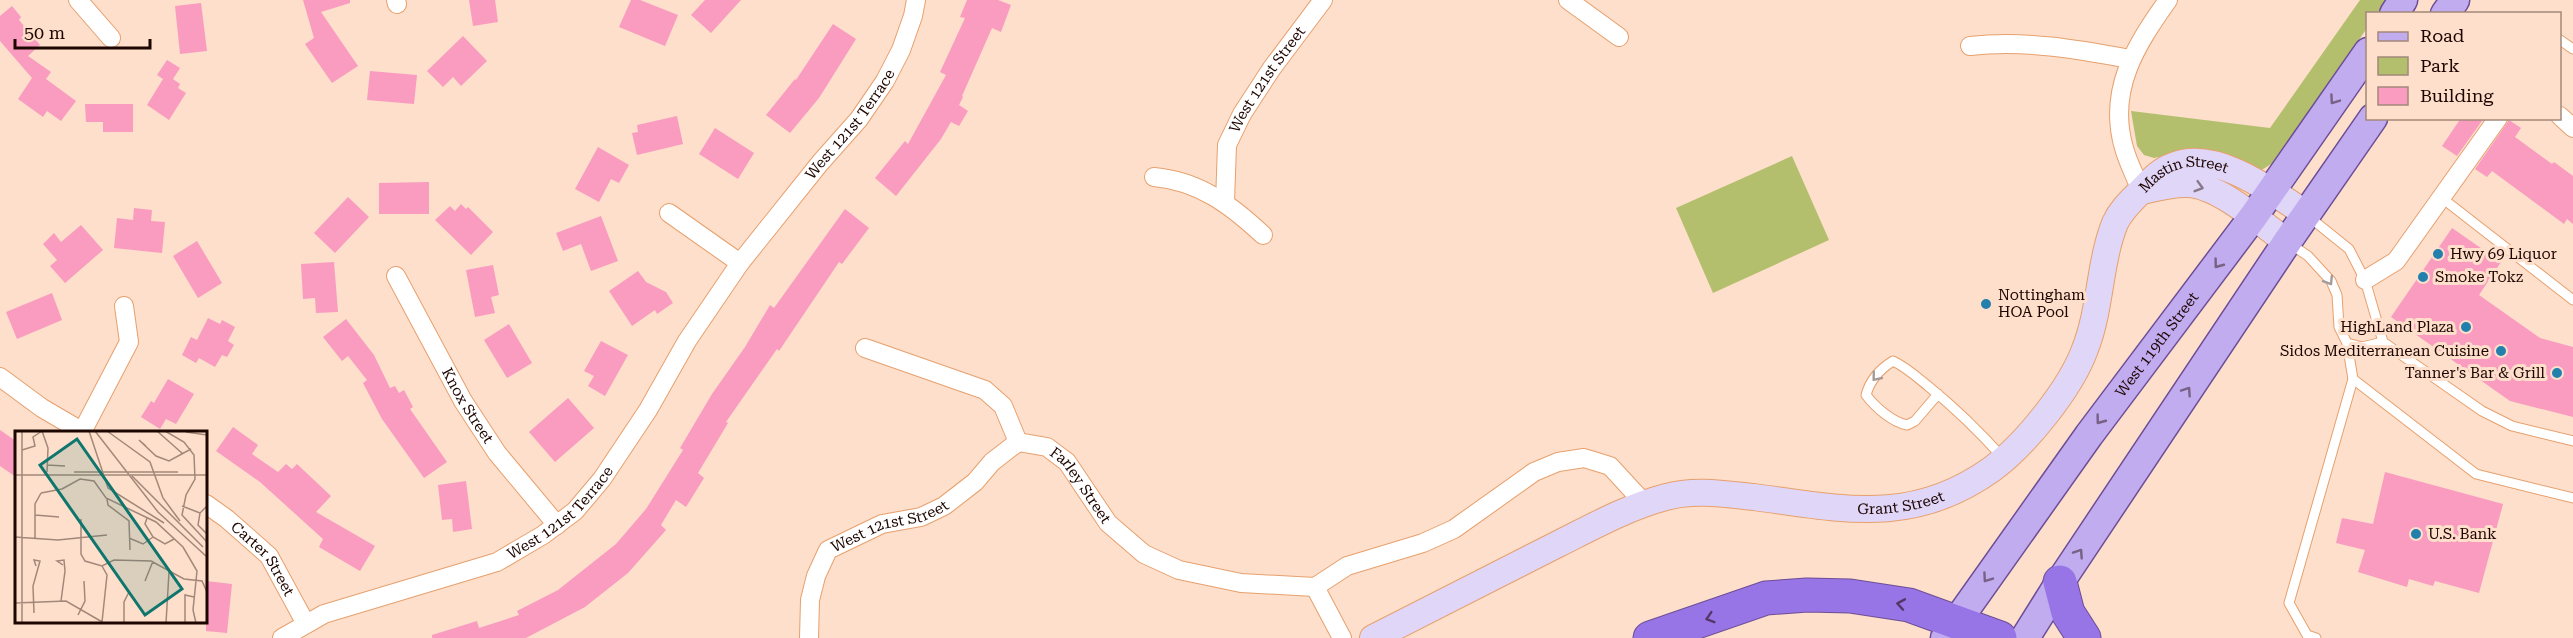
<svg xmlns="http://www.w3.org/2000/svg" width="2573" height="638" viewBox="0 0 2573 638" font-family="'Roboto Serif',serif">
<rect width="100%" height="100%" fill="#fddfcb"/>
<!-- green -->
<g fill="#b3bf6d">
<polygon points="2360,0 2387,0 2377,13 2368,14 2367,28 2276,161 2260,171 2193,150 2154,158 2144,155 2137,146 2131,111 2270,128"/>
<polygon points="1792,156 1829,240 1713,293 1676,208"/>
</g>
<!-- building -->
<g fill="#f99cc0">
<polygon points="303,0 350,0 350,3 321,12 358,66 332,83 305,44 314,38"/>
<polygon points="469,0 495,0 498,22 473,26"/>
<polygon points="631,0 640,0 678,15 665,46 619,27"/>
<polygon points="705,0 741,0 711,33 691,15"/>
<polygon points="967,0 998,0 1011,5 1001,32 992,28 962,96 963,97 959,105 968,111 959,126 951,122 941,139 896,196 875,178 905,141 908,144 946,75 940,72 965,18 960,17"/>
<polygon points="201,3 207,51 180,54 175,6"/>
<polygon points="12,6 21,17 19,20 40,45 28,56 51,72 46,79 76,101 61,121 47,111 43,117 18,99 32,78 0,41 0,16"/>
<polygon points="833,24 856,39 819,98 790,133 766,115 795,79 796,80"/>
<polygon points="463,36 487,61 461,86 453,77 443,87 427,71"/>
<polygon points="167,60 180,68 173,79 180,84 178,88 186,93 169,120 147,105 163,79 157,75"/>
<polygon points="370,71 417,75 414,104 367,100"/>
<polygon points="85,104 133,104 133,132 103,132 103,122 86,122"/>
<polygon points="677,116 683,144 637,155 632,133 638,132 637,125"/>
<polygon points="2461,118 2484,118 2457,156 2442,146"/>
<polygon points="2509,120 2521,128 2515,137 2552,164 2554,162 2573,176 2573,224 2567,219 2564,224 2492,171 2487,177 2475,169"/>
<polygon points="715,128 754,153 738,179 699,154"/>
<polygon points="598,147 629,165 619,183 611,179 599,202 575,189"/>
<polygon points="429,182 429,214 379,214 379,183"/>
<polygon points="348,197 369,217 335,253 314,233"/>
<polygon points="461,204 466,209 468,207 493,232 471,255 435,220 450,206 455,211"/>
<polygon points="134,208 152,210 151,221 165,222 162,253 114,248 117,218 133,220"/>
<polygon points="845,209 869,228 842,264 839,262 779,351 777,349 726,422 728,423 698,473 704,478 686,507 676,500 661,525 666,530 628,573 585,607 526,638 432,638 432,635 477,621 479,628 519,615 517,611 558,590 616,544 646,509 683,450 680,448 712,394 745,347 770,305 774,308"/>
<polygon points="601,216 618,261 591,271 581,244 563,251 556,233"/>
<polygon points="81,225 103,250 65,283 50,266 57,260 43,244 54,233 61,242"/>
<polygon points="2452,228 2501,262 2479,295 2540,338 2573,347 2573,417 2510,401 2391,317"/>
<polygon points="197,241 222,283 198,298 173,256"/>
<polygon points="334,262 338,312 316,313 315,298 303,299 301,264"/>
<polygon points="493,265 499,295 491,297 495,313 475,317 466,270"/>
<polygon points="638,271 646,282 666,292 673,303 657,314 655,310 632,326 609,291"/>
<polygon points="52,293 62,320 17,339 6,312"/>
<polygon points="208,318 220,324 222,320 235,327 228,341 234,345 227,357 222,355 215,367 199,358 196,363 182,355 191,337 197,340"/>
<polygon points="346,319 374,355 390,388 395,386 399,393 404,390 413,407 410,409 447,462 424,478 382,419 363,383 367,380 348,356 342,361 323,337"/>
<polygon points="509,324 532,363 507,378 484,340"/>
<polygon points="601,341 628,355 605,396 588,386 594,376 584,371"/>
<polygon points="168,379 194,394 176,424 166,419 160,429 141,417 151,401 154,403"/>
<polygon points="568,398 594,428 555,462 529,432"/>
<polygon points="233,427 258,445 252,454 278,472 286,464 292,469 297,464 331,496 316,512 375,546 360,571 319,547 323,539 260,482 216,451"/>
<polygon points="0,430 16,441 16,477 0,466"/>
<polygon points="2385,472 2503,504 2479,593 2435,581 2433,586 2409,579 2407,587 2358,572 2365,550 2336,543 2342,518 2373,524"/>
<polygon points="466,481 472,529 453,532 452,519 442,520 438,485"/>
<polygon points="206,581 232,584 227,633 206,631"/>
</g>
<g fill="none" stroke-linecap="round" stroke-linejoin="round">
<defs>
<g id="lane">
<polyline points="2560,40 2573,49"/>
<polyline points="2442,198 2573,300"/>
<polyline points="2308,216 2349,249 2365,280 2383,342 2482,411 2512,426 2573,441"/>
<polyline points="2289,243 2308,256 2331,281 2337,295 2339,327 2347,343 2362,347 2383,342"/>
<polyline points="2347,343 2353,379 2476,474 2573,498"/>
<path d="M 1938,394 L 1915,421 L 1907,425 C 1892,422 1875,407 1866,395 C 1870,380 1880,369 1893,361 C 1906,367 1917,377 1928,386 C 1955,408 1979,431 2003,458"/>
<polyline points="2316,638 2307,635 2289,603 2353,379"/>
</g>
<g id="street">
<polyline points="78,0 111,38"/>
<polyline points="396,0 397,4"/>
<polyline points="1568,0 1619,37"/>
<path d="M 1970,46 C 2025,40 2076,49 2130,59"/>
<polyline points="2560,116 2573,128"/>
<path d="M 1154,177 C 1199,181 1231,205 1263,235"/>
<path d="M 2141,191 C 2136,177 2128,163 2124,148 C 2107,90 2136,45 2168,0"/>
<path id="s1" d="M 1225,202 L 1227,145 L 1242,114 L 1272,68 L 1323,0"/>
<polyline points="669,213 740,263"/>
<path id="s2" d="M 396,276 L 463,401 L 497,453 L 557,525"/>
<polyline points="2365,280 2396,261 2498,118"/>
<polyline points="865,348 985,390 1003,406 1018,442"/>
<polyline points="0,377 42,408 83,432"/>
<polyline points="82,432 129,342 124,306"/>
<path id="s3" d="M 1018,442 L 1047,447 L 1067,462 L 1108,523 L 1144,554 L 1179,570 L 1241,583 L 1315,587 L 1347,566 L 1423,543 L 1454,529 L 1534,472 L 1558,462 L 1584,458 L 1610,466 L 1645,504"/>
<path id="s4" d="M 206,504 L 227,519 L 269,556 L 306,624"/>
<polyline points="1315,587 1342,638"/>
<path id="s5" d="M 282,638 L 324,614 L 497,562 L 543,535 L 575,511 L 602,479 L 648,410 L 687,341 L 740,263 L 820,163 L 859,119 L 885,81 L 901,50 L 913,16 L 916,0"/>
<path id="s6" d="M 809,638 L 810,600 L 816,576 L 828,550 L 882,524 L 921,517 L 944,506 L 975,482 L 992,462 L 1018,442"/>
</g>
<g id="secondary">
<path d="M 2142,191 C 2156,188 2173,183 2188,184 C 2219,185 2262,224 2287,242"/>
<path id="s7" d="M 1373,638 C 1435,607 1496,575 1558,544 C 1592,527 1628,507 1666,497 C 1694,489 1725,494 1754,497 C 1843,509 1913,526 1992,469 C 2025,445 2071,388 2085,349 C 2101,309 2099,263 2115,223 C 2121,210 2131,201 2141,191 C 2151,181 2159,171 2173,166 C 2215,148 2273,192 2306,214"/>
</g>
<g id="primary">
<polyline points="2394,14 2403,0"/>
<polyline points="2445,14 2455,0"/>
<path id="s8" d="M 1945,638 L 2089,435 L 2253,217 L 2368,52"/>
<polyline points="2025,638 2060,582 2287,242 2373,118"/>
</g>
<g id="highway">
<polyline points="2060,582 2068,613 2084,638"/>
<polyline points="1650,638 1766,598 1807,595 1850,596 1909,605 2000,638"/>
</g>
</defs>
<!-- lane casing -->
<use href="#lane" stroke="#e7a06d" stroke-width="11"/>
<!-- street casing -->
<use href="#street" stroke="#e7a06d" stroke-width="20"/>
<!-- secondary casing -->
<use href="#secondary" stroke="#e7a06d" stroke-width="28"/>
<!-- primary casing -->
<use href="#primary" stroke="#6d4e96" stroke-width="31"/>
<!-- highway casing -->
<use href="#highway" stroke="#6d4e96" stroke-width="35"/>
<!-- lane -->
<use href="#lane" stroke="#fff" stroke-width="9"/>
<!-- street -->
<use href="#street" stroke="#fff" stroke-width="18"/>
<!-- secondary -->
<use href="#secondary" stroke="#e0d6f8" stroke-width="26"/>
<!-- primary -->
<use href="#primary" stroke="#c1acf0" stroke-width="28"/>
<!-- highway -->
<use href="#highway" stroke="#9875e6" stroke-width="33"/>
</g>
<!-- one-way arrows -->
<defs><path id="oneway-chevron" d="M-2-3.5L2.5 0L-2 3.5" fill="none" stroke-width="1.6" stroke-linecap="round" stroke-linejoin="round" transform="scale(1.5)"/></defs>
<g stroke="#776184">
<use href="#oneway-chevron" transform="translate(2334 100) rotate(125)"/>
<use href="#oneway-chevron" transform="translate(2218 264) rotate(127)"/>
<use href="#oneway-chevron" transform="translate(2187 391) rotate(-56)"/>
<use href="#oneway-chevron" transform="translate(2100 420) rotate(127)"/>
<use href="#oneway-chevron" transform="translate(2079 553) rotate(-56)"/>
<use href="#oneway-chevron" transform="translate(1987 578) rotate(125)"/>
</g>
<use stroke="#887888" href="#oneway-chevron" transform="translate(2199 187) rotate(16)"/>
<g stroke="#a59b99">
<use href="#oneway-chevron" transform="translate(2329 281) rotate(58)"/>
<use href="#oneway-chevron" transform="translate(1876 377) rotate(129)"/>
</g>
<g stroke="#543767">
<use href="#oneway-chevron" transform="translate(1901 604) rotate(-170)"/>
<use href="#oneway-chevron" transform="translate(1710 618) rotate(163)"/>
</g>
<!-- markers -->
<g fill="#237fac" stroke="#fddfcb" stroke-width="2">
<circle cx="2438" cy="254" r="6"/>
<circle cx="2423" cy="277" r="6"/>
<circle cx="1986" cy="304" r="6"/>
<circle cx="2466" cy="327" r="6"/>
<circle cx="2501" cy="351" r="6"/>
<circle cx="2557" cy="373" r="6"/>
<circle cx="2416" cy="534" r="6"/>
</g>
<g text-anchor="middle" stroke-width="6" stroke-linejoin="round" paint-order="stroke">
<!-- street labels -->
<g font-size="15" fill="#1d0500" stroke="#fddfcb">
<text dy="5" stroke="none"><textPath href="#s1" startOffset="134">West 121st Street</textPath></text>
<text dy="5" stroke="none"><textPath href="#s5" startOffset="798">West 121st Terrace</textPath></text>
<text dy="5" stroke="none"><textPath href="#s7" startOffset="1035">Mastin Street</textPath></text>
<text dy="5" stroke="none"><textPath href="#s8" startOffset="362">West 119th Street</textPath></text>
<text dy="5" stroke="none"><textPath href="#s2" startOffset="148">Knox Street</textPath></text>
<text dy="5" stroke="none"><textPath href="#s3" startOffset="81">Farley Street</textPath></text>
<text dy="5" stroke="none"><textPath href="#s7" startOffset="562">Grant Street</textPath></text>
<text dy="5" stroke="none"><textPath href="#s5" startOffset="310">West 121st Terrace</textPath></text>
<text dy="5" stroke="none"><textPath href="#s6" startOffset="158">West 121st Street</textPath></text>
<text dy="5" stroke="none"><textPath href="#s4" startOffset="80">Carter Street</textPath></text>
</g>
<!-- poi labels -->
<g font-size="15" fill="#1d0500" stroke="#fddfcb" text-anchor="start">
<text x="2450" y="259">Hwy 69 Liquor</text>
<text x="2435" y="282">Smoke Tokz</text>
<text x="1998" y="300">Nottingham<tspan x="1998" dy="17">HOA Pool</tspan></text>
<text x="2454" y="332" text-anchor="end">HighLand Plaza</text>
<text x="2489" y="356" text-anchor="end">Sidos Mediterranean Cuisine</text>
<text x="2545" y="378" text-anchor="end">Tanner's Bar &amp; Grill</text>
<text x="2428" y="539">U.S. Bank</text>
</g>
</g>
<!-- overview -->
<g transform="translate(15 431)">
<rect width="192" height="192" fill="#fddfcb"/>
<path fill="none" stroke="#a3887a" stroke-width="1.5" d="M 27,0 L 33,17 L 32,41M 74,0 L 93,57 L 149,92M 80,0 L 143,81 L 192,126M 92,0 L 135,31 L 148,67 L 165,90M 142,0 L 168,23M 150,0 L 169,11 L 179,24 L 180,48 L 171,64 L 167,84 L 192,111M 171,1 L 192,4M 131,15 L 124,9 L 141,25 L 154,30 L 176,18M 7,19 L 20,15 L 18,6 L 27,0M 32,34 L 50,35M 59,41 L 163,41M 0,44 L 192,44M 117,45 L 188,116M 47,58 L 65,48 L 79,50 L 91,67 L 141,91 L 168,116 L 182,140 L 178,179 L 181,192M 26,62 L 47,58M 92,68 L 93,74 L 114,90 L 115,119M 167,75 L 185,82M 192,75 L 185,82 L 183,94 L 192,103M 20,84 L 44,86M 132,87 L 130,93 L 138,106 L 150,113 L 159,108M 66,88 L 66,123 L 70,130 L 87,135 L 99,129 L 136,130 L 169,148 L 187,150 L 192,161M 0,106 L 43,109 L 92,104M 20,107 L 20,73 L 26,62M 114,107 L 128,113 L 138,106M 130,150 L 138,130M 46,170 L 50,140 L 49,129 L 42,130 L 48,134M 0,172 L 51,170 L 89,192M 19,182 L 18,155 L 25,130 L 19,129 L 21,135M 63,184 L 70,170 L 69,150M 87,191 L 92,144 L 87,135M 7,192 L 7,0M 109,192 L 109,171 L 114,161M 151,192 L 154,141M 170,192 L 170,164 L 179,166"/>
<path fill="#0f766e" fill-opacity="0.15" stroke="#0f766e" stroke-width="3" d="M 62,8 L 167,158 L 130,184 L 25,34 Z"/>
<rect width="192" height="192" fill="none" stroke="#1d0500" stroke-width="3"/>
</g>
<!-- legend -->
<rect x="2366" y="12" width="195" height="108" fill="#fddfcb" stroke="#a3887a" stroke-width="1.5"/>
<rect x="2378" y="32" width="30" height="9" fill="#c1acf0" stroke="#a3887a" stroke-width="1.5"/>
<text x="2420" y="42" font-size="18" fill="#1d0500">Road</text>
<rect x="2378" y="57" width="30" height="18" fill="#b3bf6d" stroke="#a3887a" stroke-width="1.5"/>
<text x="2420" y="72" font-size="18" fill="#1d0500">Park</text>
<rect x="2378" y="87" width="30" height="18" fill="#f99cc0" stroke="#a3887a" stroke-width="1.5"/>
<text x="2420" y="102" font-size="18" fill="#1d0500">Building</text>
<!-- scale -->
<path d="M15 39v9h135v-9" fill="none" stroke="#1d0500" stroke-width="3"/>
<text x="24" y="39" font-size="18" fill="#1d0500" stroke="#fddfcb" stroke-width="4.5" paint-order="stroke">50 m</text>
</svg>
